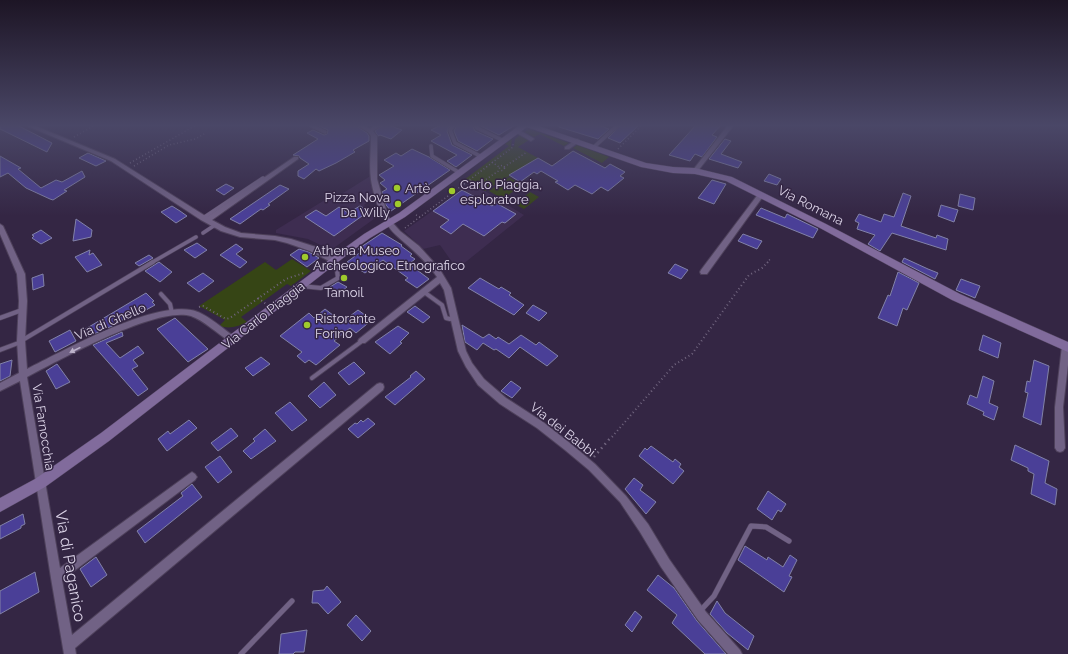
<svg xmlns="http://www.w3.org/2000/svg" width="1068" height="654" viewBox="0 0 1068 654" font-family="Raleway,sans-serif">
<rect width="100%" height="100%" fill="#342644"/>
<!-- built -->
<g fill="#3e2d51">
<polygon points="372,175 374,198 364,205 378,215 378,216 331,250 308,239 276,233 276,230 328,198 332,200"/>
<polygon points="472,183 524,215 457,269 440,245 423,249 404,231"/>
</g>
<!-- green -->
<g fill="#364515">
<polygon points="529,129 569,143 564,146 540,134 534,137 524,132"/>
<polygon points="520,135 529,140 518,147 538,158 485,191 464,180 509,146 505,144 512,139 511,146 514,147 515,139"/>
<polygon points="577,145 609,157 602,163 573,148"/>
<polygon points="509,177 522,185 503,199 489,191"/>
<polygon points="530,192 539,197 524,209 515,204"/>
<path d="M 292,259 L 311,271 L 291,286 L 287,284 L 241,317 L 247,322 C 238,327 229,329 219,326 L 225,320 L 199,306 L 265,262 L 276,270 Z"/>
</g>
<!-- building -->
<g fill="#4a3f97" stroke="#8282a8">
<polygon points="0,125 17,125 52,143 47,152 0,129"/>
<polygon points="321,125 355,125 367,133 369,136 369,141 353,150 355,152 336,163 319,171 316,169 304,179 298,176 298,171 309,164 300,158 299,156 293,155 318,139 307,133 313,130 324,135 327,134 328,130 319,126"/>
<polygon points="383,125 388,125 402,130 391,139 380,135 378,136 375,131"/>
<polygon points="441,125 450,125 447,131 452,145 472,155 456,167 447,161 457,155 431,141 441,135 431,130"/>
<polygon points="457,125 472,125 475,131 493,139 477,151 458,141 454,131"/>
<polygon points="479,125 515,125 499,135"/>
<polygon points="559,125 598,125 609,129 598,139 559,127"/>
<polygon points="621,125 639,125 620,143 608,138"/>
<polygon points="696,125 721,125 712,135 717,137 702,157 695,154 690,161 669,155"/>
<polygon points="725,139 731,141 721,154 742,162 738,168 709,159"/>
<polygon points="412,149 429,157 450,170 391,211 386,205 382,192 387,189 380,183 385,180 379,175 394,166 384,160 396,153 401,156"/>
<polygon points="573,151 605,168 610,164 625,172 620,176 624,178 608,191 601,187 592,194 575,185 568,190 555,182 558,181 541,171 537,174 534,172 520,182 509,175 538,158 552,166"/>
<polygon points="88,153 106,161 96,166 79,158"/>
<polygon points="0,156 21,168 18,169 41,188 56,180 62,182 82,171 85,177 64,190 67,191 53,200 50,199 26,188 8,173 0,177"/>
<polygon points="769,174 781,179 777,185 764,181"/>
<polygon points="712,180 726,184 714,204 698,198"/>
<polygon points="226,184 234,188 224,195 216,190"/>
<polygon points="280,185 289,189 268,204 270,205 263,210 261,209 240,224 230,219"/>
<polygon points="462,190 492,206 496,203 516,214 505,223 502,222 484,236 463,224 451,234 440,227 449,220 433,211"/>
<polygon points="903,193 911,196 901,226 936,238 937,235 948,239 946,250 892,233 880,251 868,244 875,235 857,229 859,223 855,221 859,214 881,222 884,214 894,217"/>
<polygon points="960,194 975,198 973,210 958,206"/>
<polygon points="941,205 958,210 954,222 938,216"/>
<polygon points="172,206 180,211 187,216 176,223 161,212"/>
<polygon points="360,206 369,211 334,236 305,217 316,210 326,216 339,207 348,213"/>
<polygon points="761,208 785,218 787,214 818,229 813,238 756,215"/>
<polygon points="76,219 92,230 91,237 73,241"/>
<polygon points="41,230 52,238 41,244 32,238 34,236 32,235"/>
<polygon points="382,233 402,245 401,246 412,254 410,256 415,259 409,264 429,279 417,288 405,280 408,278 383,260 365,273 347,262 362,251 358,249"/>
<polygon points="743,234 762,241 757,249 738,241"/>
<polygon points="197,243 207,250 195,258 184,250"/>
<polygon points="236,244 243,249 236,254 247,262 240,268 220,255"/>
<polygon points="299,249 309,252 319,258 307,267 290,255"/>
<polygon points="90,250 89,255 93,253 102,265 87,272 75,257"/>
<polygon points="149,255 153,258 139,266 135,263"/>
<polygon points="904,258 928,269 938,273 935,279 902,262"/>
<polygon points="159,262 172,272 160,282 145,271"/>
<polygon points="675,264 688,270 681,279 668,273"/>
<polygon points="898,272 919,283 907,310 903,308 897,326 878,318 888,295 890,296"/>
<polygon points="203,273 214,281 199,292 187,283"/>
<polygon points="43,274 44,286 33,290 32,278"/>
<polygon points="480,278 499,289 501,287 511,293 509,295 524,305 514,315 468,288"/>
<polygon points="961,279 980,286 975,298 956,290"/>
<polygon points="338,282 347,287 340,293 330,287"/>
<polygon points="146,293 154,301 152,302 155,305 146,310 144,307 119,322 119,323 87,337 82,331"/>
<polygon points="533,305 547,313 539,321 526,313"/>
<polygon points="415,306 430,317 423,323 407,312"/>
<polygon points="325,309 342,322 358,310 372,320 356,333 350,328 334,341 340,345 316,365 309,360 305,363 297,356 302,352 280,336 309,313 314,318"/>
<polygon points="175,318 208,349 188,362 157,329"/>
<polygon points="462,325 483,338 489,334 496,339 498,337 509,344 521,335 536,345 539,342 558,356 547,366 520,347 509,358 496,349 494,350 483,343 477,350 465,342"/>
<polygon points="398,326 409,333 400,342 402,343 390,354 375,342"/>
<polygon points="70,330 76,341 55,352 49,341"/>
<polygon points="122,332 123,336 106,343 120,358 138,346 144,353 133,360 138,366 132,369 148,389 138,396 93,345"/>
<polygon points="983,335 1001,343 998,358 979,350"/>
<polygon points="261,357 270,364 253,376 245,368"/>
<polygon points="12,360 10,376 0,381 0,364"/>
<polygon points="1034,360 1049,366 1041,425 1023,417 1028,393 1025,392 1027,381 1030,382"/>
<polygon points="354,362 365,373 349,385 338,373"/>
<polygon points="57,364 70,382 56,389 46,371"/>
<polygon points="416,371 425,379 395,405 385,397 411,377 410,376"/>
<polygon points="983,376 994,381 989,403 998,407 994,420 983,415 984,412 967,404 970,395 977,398"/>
<polygon points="511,381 521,388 512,398 501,391"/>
<polygon points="324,382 336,395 320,408 308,396"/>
<polygon points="290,402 307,420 292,431 275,413"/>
<polygon points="368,418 375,424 358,438 348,429 355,423 357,424 361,420 363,422"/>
<polygon points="189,420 197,428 167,451 158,439 168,431 170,434"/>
<polygon points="231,428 238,436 218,451 211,443"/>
<polygon points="265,429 276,441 251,459 243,451 255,441 253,439"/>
<polygon points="1015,445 1049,461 1045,483 1057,489 1055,505 1031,494 1034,474 1028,471 1028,468 1011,460"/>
<polygon points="651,446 673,462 675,459 681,464 679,467 684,471 673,484 639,456 645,448 647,450"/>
<polygon points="220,456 232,472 218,483 205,467"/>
<polygon points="634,478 643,485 640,490 656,502 646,514 625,489"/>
<polygon points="192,484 202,497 145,543 137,531 183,496 181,493"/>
<polygon points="768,491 786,504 781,512 778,510 772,520 757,509"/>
<polygon points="23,514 25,524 21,526 21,528 0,539 0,526"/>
<polygon points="745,546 767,560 768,557 783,567 790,555 797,560 789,576 792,577 784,592 738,560"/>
<polygon points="96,557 107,575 91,587 80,569"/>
<polygon points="35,572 39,592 0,614 0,591"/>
<polygon points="658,575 674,588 697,621 726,654 705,654 672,623 677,615 647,590"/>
<polygon points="327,586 341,602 328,614 318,603 312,603 313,591 324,590"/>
<polygon points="717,601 725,613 754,636 748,650 727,633 710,614"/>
<polygon points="635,611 642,617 632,632 625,625"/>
<polygon points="356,615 371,631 362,641 347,625"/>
<polygon points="307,630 304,652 295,652 293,654 279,654 281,634"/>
</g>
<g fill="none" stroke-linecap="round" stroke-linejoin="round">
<defs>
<g id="lane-far2">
<polyline points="310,125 325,132"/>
<polyline points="454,125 450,130 455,143 482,157"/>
<polyline points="475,125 477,128 504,141"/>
<polyline points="431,146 432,156 460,173"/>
<polyline points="594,147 618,125"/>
<polyline points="203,218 263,178"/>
<polyline points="203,233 215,225"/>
<polyline points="336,258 337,263"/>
<polyline points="151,263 196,237"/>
</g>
<g id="lane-far1">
<polyline points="301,286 321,288 338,278 336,262"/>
<polyline points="424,292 442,305 446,318 450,319 454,317"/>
<polyline points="161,294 170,304 172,313"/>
<polyline points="0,318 22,310"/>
<polyline points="21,341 153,262"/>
<polyline points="0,350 21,342"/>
<polyline points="312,378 362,341"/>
</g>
<g id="lane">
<polyline points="700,611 714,596 751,526 766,527 789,541"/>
<polyline points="241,654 292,601"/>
</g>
<g id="street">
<polygon points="25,125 33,125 115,159 207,217 294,157 298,157 298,159 212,220 225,227 241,233 275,236 291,239 316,247 337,258 338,260 337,262 331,262 310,251 287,243 275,240 240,237 221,231 201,220 111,161"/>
<path d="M 356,125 L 363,125 L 370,129 L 375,125 L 382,125 L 373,131 L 377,136 L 377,179 L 388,216 L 391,221 L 400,231 L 419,246 L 439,268 L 451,288 L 466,351 L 472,363 L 484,379 L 506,398 L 543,422 L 571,444 L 595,464 L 626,496 L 648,524 L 669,559 L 706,612 L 740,650 L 742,654 L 728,654 L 698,620 L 661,567 L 640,532 L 620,502 L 589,470 L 565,450 L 537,428 L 500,404 L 478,385 L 466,367 L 458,351 L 444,290 L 440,283 L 365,343 L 359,343 L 358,341 L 359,339 L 437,277 C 426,260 410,248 396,235 C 382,222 374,198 371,180 C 369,166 371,150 371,136 L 368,132 Z"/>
<polygon points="728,125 734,125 697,172 693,172 693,170"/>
<polygon points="517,129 533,138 534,139 531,141 529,140 515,132 514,131"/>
<polygon points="577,139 579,140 579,142 569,149 565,149 565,147"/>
<polygon points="759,193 761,193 764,195 707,274 701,274 700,272 701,270"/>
<path d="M 0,224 L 3,226 L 25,274 L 27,301 L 25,341 L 27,369 C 65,350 149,303 191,310 C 205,312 223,329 235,337 L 236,339 L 235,341 L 229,341 C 218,334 203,320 191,316 C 156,306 60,360 27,377 L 60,568 L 189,474 L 192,472 L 195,474 L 197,477 L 195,480 L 62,580 L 72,635 L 377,384 L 380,383 L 383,384 L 384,387 L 383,390 L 75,648 L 76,654 L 64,654 L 51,578 L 20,381 L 0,391 L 0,383 L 19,373 L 17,341 L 19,301 L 17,274 L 0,234 Z"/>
<polygon points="1066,343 1068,343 1068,365 1063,407 1065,448 1063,451 1060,452 1057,451 1055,448 1055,407 1062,346 1063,344"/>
</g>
<polygon id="secondary" points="520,125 536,125 646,163 673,167 695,168 732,177 826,224 960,294 1068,342 1068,352 952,300 820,228 726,181 695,174 673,173 641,167 527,127 405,217 370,238 352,251 109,441 45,487 0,512 0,498 35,479 101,433 346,247 364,234 399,213"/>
</defs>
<!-- lane-far2 casing -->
<use href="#lane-far2" stroke="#4e415b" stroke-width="4.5"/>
<!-- lane-far1 casing -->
<use href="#lane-far1" stroke="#4e415b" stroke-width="5.5"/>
<!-- lane casing -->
<use href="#lane" stroke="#4e415b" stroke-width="6"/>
<!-- street casing -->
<use href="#street" stroke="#4e415b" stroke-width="2"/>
<!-- secondary casing -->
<use href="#secondary" stroke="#4e415b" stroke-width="1"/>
<!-- path-far2 -->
<g stroke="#71657f" stroke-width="1.5" stroke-dasharray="1 2.5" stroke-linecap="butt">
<polyline points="74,137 95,125"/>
<polyline points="618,149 642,125"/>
<polyline points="492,162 499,167"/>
<polyline points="130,163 196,125"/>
<circle cx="502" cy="168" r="2.5"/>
<polyline points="134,166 169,145 195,139 206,133"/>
<polyline points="504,167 527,152"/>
<polyline points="464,184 471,181 479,184 500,170"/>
<polyline points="416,215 420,217 513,147 513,142"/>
<polyline points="405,228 420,217"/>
<polyline points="767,263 771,258"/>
</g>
<!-- path-far1 -->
<g stroke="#71657f" stroke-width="2" stroke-dasharray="1 3" stroke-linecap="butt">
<polyline points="258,298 266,304"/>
<polyline points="199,307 203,306 226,319 230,318 286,279 304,273"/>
<polyline points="612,437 674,365 692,354 749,275 762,268 768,262"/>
</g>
<!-- path -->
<polyline stroke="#71657f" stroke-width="2.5" stroke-dasharray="1.5 4" stroke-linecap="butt" points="594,457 612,436"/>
<!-- lane-far2 -->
<use href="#lane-far2" stroke="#716285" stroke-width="3.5"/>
<!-- lane-far1 -->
<use href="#lane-far1" stroke="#716285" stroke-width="4"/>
<!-- lane -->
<use href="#lane" stroke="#716285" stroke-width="5"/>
<!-- street -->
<use href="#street" fill="#716285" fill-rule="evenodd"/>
<!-- secondary -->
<use href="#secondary" fill="#816b9c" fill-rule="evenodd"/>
</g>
<!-- one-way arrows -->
<defs><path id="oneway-solid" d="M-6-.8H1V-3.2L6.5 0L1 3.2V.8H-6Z"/></defs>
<use fill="#bcb2ca" href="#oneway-solid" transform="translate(75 350) rotate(154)"/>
<!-- sky -->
<linearGradient id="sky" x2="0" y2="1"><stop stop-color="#1d1525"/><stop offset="0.58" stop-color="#4a4767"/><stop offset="1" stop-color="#4a4767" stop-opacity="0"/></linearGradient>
<rect width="1068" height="216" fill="url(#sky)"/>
<!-- markers -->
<g fill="#9fca2d" stroke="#342644" stroke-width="1.5">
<circle cx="397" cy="188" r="4"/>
<circle cx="452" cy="191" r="4"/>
<circle cx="398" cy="204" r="4"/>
<circle cx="305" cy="257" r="4"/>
<circle cx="344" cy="278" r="4"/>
<circle cx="307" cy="325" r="4"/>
</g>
<g text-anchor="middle" stroke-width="3" stroke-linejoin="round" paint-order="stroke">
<!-- poi labels -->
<g font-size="13" fill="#dcd4e8" stroke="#342644" text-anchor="start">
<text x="460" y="189">Carlo Piaggia,<tspan x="460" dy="15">esploratore</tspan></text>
<text x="405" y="193">Artè</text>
<text x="390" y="202" text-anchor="end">Pizza Nova<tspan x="390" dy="15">Da Willy</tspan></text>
<text x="313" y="255">Athena Museo<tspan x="313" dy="15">Archeologico Etnografico</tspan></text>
<text x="344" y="297" text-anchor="middle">Tamoil</text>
<text x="315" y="323">Ristorante<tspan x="315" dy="15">Forino</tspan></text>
</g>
<!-- street labels -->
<g font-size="13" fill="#dcd4e8" stroke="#342644">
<text transform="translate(811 205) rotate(27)" y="5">Via Romana</text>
<text transform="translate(263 315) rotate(-38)" y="5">Via Carlo Piaggia</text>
<text transform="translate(110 321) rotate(-23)" y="5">Via di Ghello</text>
<text transform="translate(44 427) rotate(81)" y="5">Via Farnocchia</text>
<text transform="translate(563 429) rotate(38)" y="5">Via dei Babbi</text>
</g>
<!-- near-street labels -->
<g font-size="16" fill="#dcd4e8" stroke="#342644">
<text transform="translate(71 566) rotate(80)" y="6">Via di Paganico</text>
</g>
</g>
</svg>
